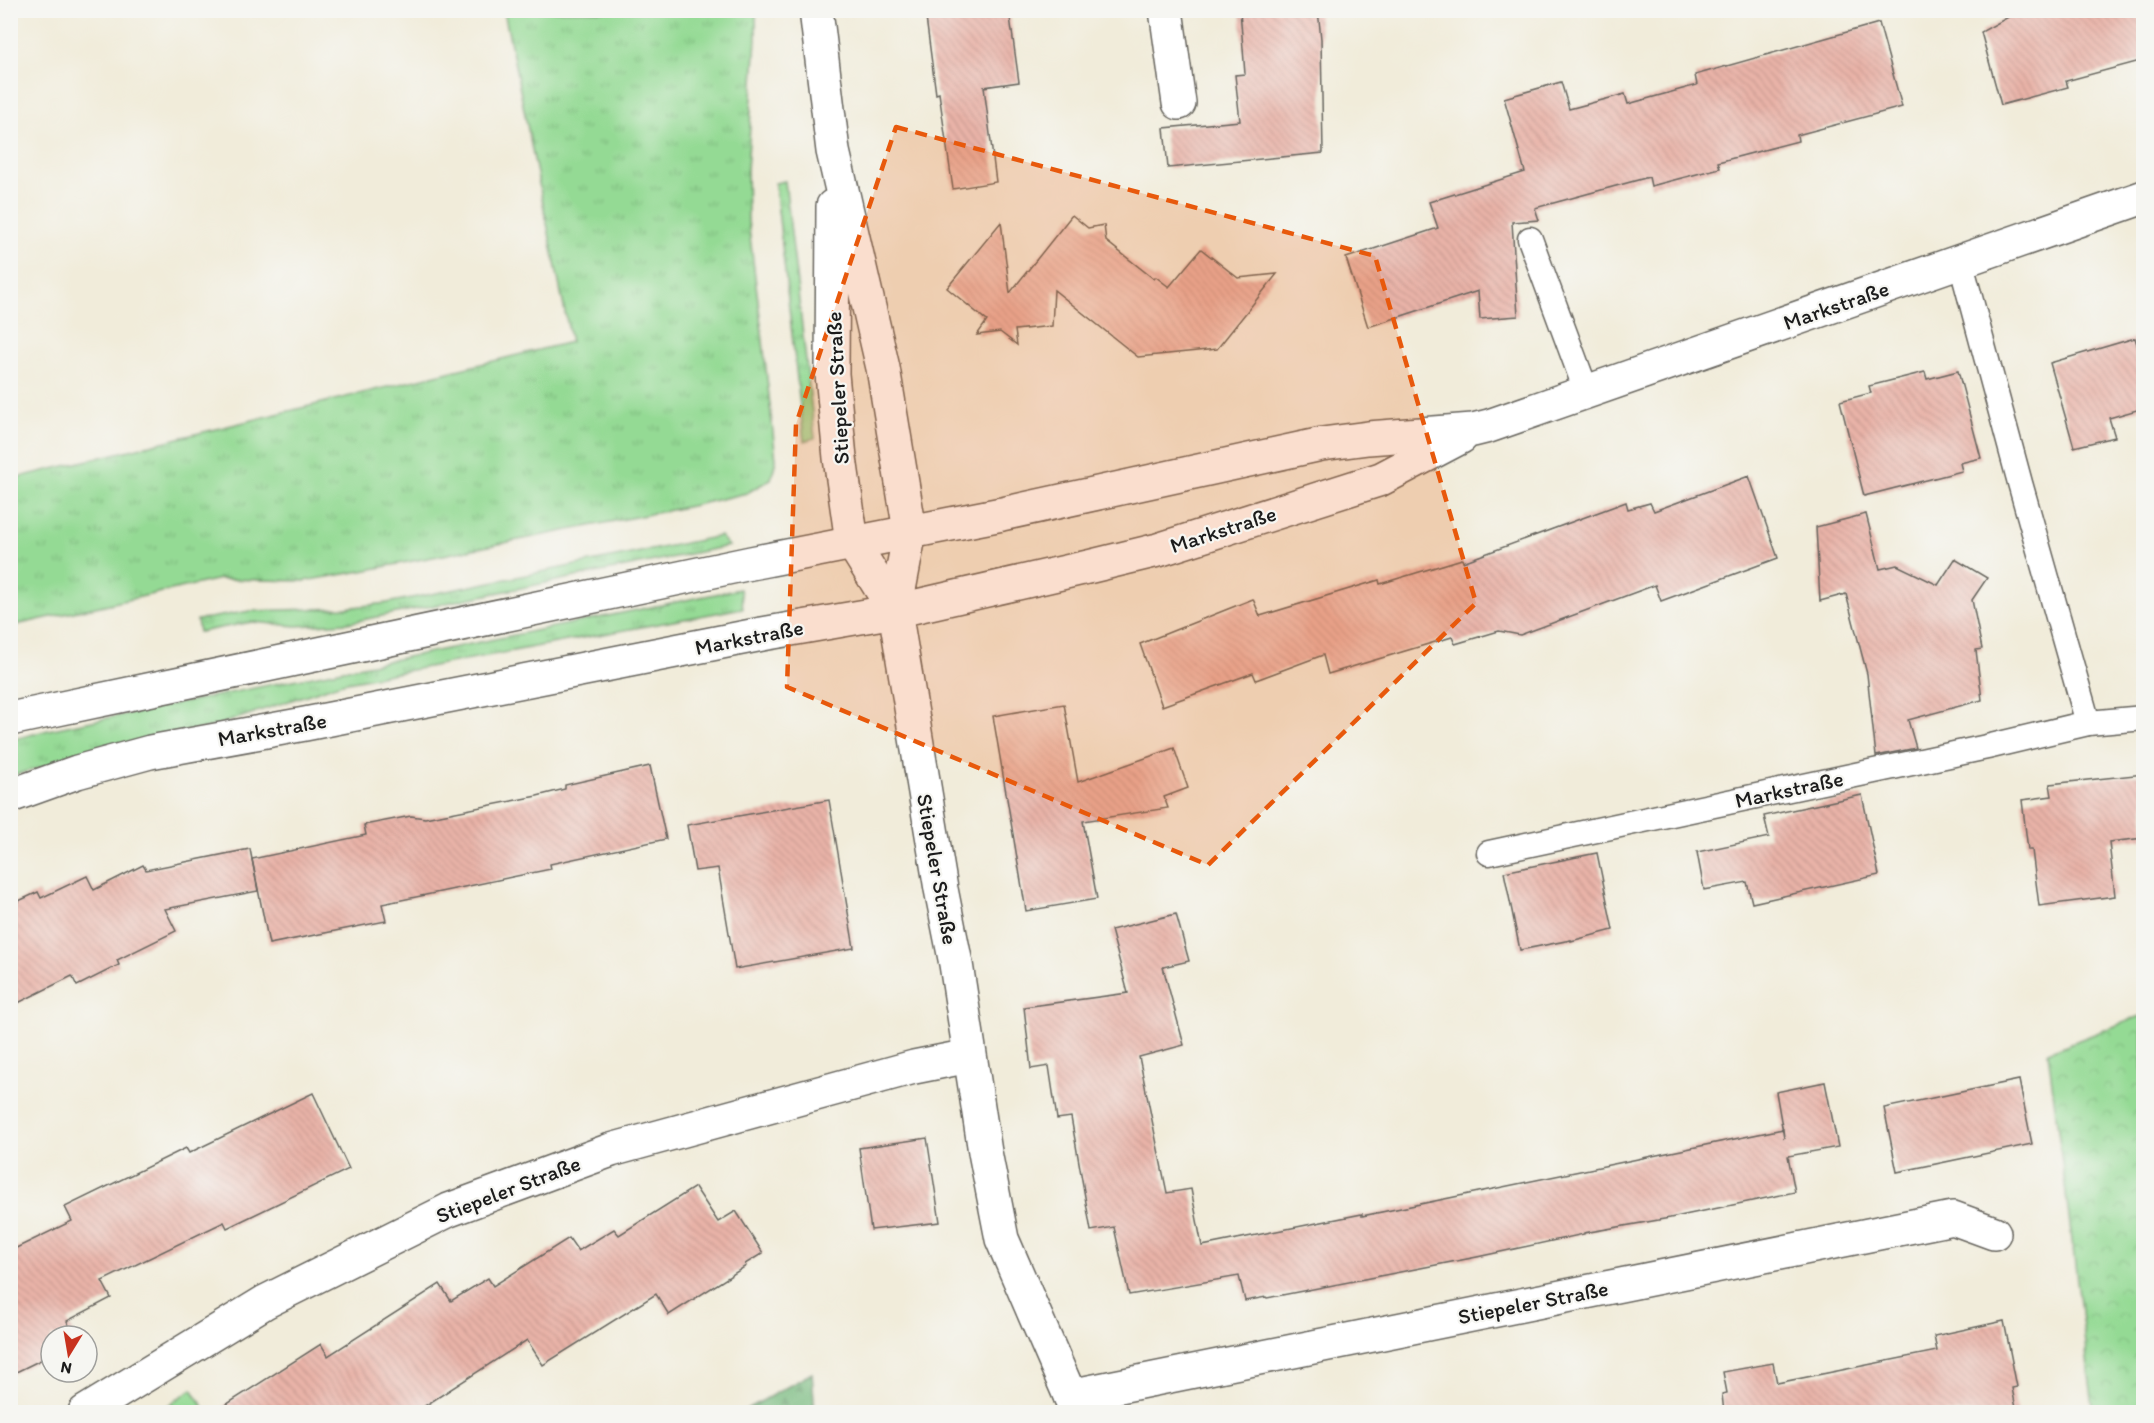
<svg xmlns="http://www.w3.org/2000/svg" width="2154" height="1423" viewBox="0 0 2154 1423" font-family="Itim,sans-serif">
<defs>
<pattern id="grass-tufts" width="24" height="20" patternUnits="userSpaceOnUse" patternTransform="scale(1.5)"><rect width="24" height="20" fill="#94da94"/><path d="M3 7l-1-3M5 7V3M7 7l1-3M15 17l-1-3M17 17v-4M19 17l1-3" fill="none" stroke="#7fba7f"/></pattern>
<pattern id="forest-firs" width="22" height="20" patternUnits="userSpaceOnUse" patternTransform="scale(1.5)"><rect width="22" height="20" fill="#77ba7e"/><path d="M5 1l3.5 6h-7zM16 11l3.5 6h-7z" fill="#669f6c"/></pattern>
<pattern id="park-crowns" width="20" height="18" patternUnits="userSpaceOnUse" patternTransform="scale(1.5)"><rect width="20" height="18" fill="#94da94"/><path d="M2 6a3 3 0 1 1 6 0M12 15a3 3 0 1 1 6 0" fill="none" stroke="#7fba7f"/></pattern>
<pattern id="building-back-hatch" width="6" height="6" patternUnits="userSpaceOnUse" patternTransform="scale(1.5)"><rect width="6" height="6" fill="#e9b3a8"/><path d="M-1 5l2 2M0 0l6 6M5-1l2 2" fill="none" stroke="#c79990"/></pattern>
</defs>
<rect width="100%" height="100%" fill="#f6f6f2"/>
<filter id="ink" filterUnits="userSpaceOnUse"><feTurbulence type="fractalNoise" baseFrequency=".0167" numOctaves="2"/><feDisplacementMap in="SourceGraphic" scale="12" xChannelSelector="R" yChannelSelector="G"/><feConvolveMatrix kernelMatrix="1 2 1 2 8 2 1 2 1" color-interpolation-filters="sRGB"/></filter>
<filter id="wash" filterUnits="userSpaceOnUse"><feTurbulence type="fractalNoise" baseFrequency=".008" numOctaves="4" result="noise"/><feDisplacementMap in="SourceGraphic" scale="24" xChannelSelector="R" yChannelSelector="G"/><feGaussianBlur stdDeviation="1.35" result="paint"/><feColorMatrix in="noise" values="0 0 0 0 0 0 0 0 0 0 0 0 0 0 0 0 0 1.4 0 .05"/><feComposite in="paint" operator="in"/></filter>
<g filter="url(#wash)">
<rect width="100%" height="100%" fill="#f1ecda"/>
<!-- grass -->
<g fill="url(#grass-tufts)" stroke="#587b58" stroke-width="1.5">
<polygon points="504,11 756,11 756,39 747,170 748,221 762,332 776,460 771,479 747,493 691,506 362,571 304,581 220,579 11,626 11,479 571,342"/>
<polygon points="785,181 815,438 804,441 775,183"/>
<polygon points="720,536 729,546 347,623 296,626 252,622 199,632 197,620 250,611 345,608 387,603"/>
<polygon points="740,589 743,608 342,683 218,725 57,763 11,776 11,740 48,730"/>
</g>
<!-- forest -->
<polygon fill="url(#forest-firs)" stroke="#4a6b4d" stroke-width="1.5" points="812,1373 815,1412 742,1412"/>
<!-- park -->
<polygon fill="url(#park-crowns)" stroke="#587b58" stroke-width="1.5" points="2143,1015 2143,1412 2091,1412 2093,1406 2048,1052"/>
<!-- pitch -->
<polygon fill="#94da94" stroke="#587b58" stroke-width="1.5" points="192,1389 207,1412 159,1412"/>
<g id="blocks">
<!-- building -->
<g fill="url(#building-back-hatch)">
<polygon points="925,10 1009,10 1019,82 984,87 996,182 953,189 939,93 936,94"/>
<polygon points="1240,10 1318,10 1321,39 1323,153 1168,168 1164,128 1240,121 1235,75 1245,74"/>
<polygon points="2021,10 2144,10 2144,60 2066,81 2068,87 2001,105 1981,32"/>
<polygon points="1879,23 1902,107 1797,135 1798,141 1718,162 1720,168 1651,186 1649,177 1535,208 1539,220 1512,222 1518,316 1480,319 1478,291 1368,327 1346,258 1438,228 1429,202 1525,172 1504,98 1561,82 1569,109 1625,94 1628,104 1697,85 1695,75"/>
<polygon points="1072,215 1088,228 1104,225 1106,241 1154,279 1156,277 1169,287 1201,249 1238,278 1277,274 1217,349 1138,357 1054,290 1052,326 1015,330 1017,345 1000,332 977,335 987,321 947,288 1001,222 1010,293"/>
<polygon points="2135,338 2144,366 2144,408 2109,418 2115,437 2074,447 2050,363"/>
<polygon points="1958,371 1981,458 1960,463 1962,471 1864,496 1840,401 1871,393 1869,386 1925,372 1927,379"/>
<polygon points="1749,476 1778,558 1661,601 1655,585 1520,635 1499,631 1455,644 1452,637 1328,674 1323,655 1256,680 1253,673 1162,706 1140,644 1253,599 1260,616 1379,580 1380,584 1462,559 1463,562 1626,502 1628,509 1650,503 1654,511"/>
<polygon points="1866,514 1880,569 1897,565 1938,585 1955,559 1987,578 1972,600 1982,649 1976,650 1982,700 1908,720 1916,748 1876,756 1867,674 1846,594 1820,601 1816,527"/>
<polygon points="1064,704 1078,782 1174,748 1188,788 1164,797 1168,808 1083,821 1097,899 1026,911 993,716"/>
<polygon points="650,766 666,839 550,864 551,869 382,904 386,921 269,944 252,859 366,835 364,825 411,816 425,818 537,796 565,789 565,785"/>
<polygon points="2144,774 2144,838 2109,842 2115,896 2039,906 2032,850 2028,850 2022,800 2052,796 2050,784"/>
<polygon points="1862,795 1879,875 1752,903 1747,882 1704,890 1697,852 1769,837 1764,816"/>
<polygon points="829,800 854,948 735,969 718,868 695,871 687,825"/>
<polygon points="250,849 258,891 165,909 176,931 117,960 119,965 77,986 72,976 10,1007 10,905 38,892 41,898 87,876 94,890 143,865 146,870"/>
<polygon points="1597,853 1613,930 1571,941 1571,940 1520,950 1504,872"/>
<polygon points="1176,914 1189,961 1163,967 1184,1045 1139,1057 1167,1193 1191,1189 1202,1246 1362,1214 1362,1216 1783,1129 1784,1138 1776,1092 1825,1082 1838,1147 1788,1156 1795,1192 1670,1218 1584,1233 1584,1234 1477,1257 1267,1298 1266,1297 1245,1301 1239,1276 1129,1295 1114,1227 1091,1231 1071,1117 1057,1119 1049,1066 1031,1069 1024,1007 1128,993 1111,930"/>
<polygon points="2019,1080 2032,1144 1897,1172 1884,1108"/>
<polygon points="313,1093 349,1169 227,1228 224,1222 102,1281 111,1298 67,1321 74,1336 51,1336 51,1355 10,1375 10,1251 72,1221 65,1207 186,1148 189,1153"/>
<polygon points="927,1138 940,1222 871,1230 859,1148"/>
<polygon points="695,1187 718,1222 736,1211 763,1253 745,1264 746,1266 669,1315 656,1294 543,1365 527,1340 414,1413 213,1413 321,1344 328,1356 440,1284 451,1301 488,1278 493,1286 569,1238 578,1251 614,1229 619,1235"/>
<polygon points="2004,1321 2017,1387 2012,1388 2017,1413 1724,1413 1722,1394 1727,1393 1723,1372 1773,1363 1777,1383 1937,1351 1934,1336"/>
</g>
</g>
</g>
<g filter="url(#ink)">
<use href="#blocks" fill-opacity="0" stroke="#67655e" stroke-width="1.5"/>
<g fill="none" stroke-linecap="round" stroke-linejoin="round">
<defs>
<g id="lane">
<polyline points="1530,239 1587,393"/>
<polyline points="1960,260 2020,483 2088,723"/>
<polyline points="1489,853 1987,747 2088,723 2144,718"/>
</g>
<g id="street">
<polyline points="1166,10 1179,103"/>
<polyline points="895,611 941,889 956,964 985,1152 1002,1239 1077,1412"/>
<polyline points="1070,1396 1953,1218 1994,1233"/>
<polyline points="85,1412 265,1302 449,1210 611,1150 914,1067 969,1056"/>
</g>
<g id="secondary">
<polyline points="816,10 833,151 883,368 910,531 895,611"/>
<polyline points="833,206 832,374 840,458 852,542 895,611"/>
<polyline points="10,719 751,563 1002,514 1322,444 1368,438 1473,430 1489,426 2144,197"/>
<polyline points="10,796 77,772 150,752 305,724 762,634 895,611 1092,566 1158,550 1381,479 1461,437"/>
</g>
</defs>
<!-- lane casing -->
<use href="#lane" stroke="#67655e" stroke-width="27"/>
<!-- street casing -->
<use href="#street" stroke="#67655e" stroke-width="36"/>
<!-- secondary casing -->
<use href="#secondary" stroke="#67655e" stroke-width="36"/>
<!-- lane -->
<use href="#lane" stroke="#fff" stroke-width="24"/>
<!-- street -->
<use href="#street" stroke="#fff" stroke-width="33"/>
<!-- secondary -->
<use href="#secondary" stroke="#fff" stroke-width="33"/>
</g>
</g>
<!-- marked area -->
<path fill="#e8590c" fill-opacity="0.2" stroke="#e8590c" stroke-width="4.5" stroke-dasharray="12 8" stroke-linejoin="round" d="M 896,127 L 1375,256 L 1476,603 L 1208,865 L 787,687 L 796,424 Z"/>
<g text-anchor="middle" stroke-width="4.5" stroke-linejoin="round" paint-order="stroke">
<!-- street labels -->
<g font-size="22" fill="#1c1c1c" stroke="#f6f6f2">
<text transform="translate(1836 305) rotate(-19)" y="8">Markstraße</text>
<text transform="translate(837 388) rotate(-93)" y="8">Stiepeler Straße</text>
<text transform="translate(1223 529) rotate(-18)" y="8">Markstraße</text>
<text transform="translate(749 637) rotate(-11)" y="8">Markstraße</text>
<text transform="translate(272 729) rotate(-10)" y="8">Markstraße</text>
<text transform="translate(1789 789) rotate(-12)" y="8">Markstraße</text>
<text transform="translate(938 869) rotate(80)" y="8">Stiepeler Straße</text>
<text transform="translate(508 1189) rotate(-21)" y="8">Stiepeler Straße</text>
<text transform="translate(1533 1302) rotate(-11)" y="8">Stiepeler Straße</text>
</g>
</g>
<!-- margin -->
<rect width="2154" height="1423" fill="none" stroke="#f6f6f2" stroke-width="36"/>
<!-- north arrow -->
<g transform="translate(69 1354) rotate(191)"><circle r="28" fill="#f6f6f2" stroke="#9f9f9c" stroke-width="1.5"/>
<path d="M0-4.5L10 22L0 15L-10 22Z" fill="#c8321e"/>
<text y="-9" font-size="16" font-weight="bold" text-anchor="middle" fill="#1c1c1c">N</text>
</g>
</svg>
